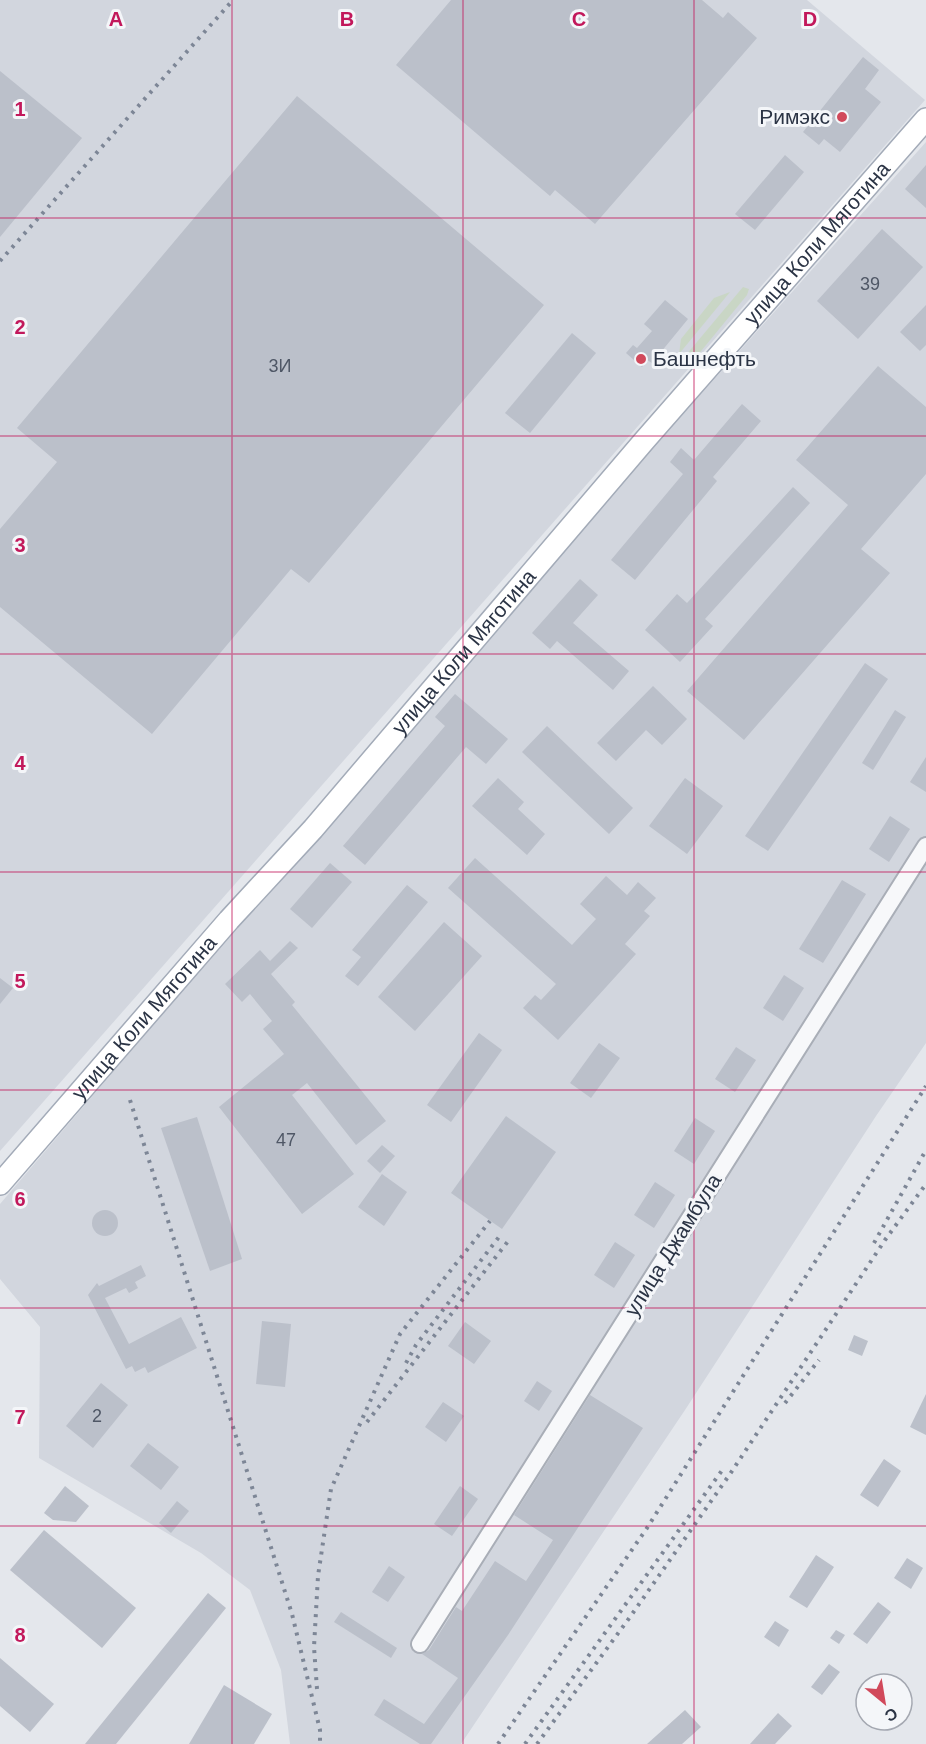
<svg xmlns="http://www.w3.org/2000/svg" width="926" height="1744" viewBox="0 0 926 1744" font-family="Helvetica,sans-serif">
<rect width="100%" height="100%" fill="#e4e7ec"/>
<!-- built -->
<g fill="#d2d6de">
<polygon points="0,0 807,0 925,100 0,1151"/>
<polygon points="926,142 926,1043 876,1116 685,1410 461,1744 290,1744 281,1670 250,1590 201,1553 39,1458 40,1327 0,1279 0,1204 517,600"/>
</g>
<!-- green -->
<g fill="#c9d6c5">
<polygon points="743,287 749,289 747,295 688,367 684,365 681,361"/>
<polygon points="730,292 679,354 681,339 714,298"/>
</g>
<!-- building -->
<g fill="#bbc0ca">
<polygon points="451,0 702,0 723,18 728,12 757,38 595,224 555,190 550,196 396,65"/>
<polygon points="863,57 879,70 865,89 881,102 840,152 824,139 819,145 803,132"/>
<polygon points="0,71 82,138 0,237"/>
<polygon points="297,96 544,305 309,583 291,569 152,734 0,607 0,529 57,462 17,428"/>
<polygon points="785,155 804,172 755,230 735,214"/>
<polygon points="926,165 926,208 905,189"/>
<polygon points="882,229 923,267 858,339 817,301"/>
<polygon points="665,300 688,319 652,363 647,360 642,367 626,353 633,345 637,348 652,331 644,324"/>
<polygon points="926,305 926,345 920,351 900,332"/>
<polygon points="572,333 596,353 530,433 505,413"/>
<polygon points="878,366 926,407 926,474 861,549 890,573 744,740 687,691 848,505 796,460"/>
<polygon points="742,404 761,421 713,477 717,481 635,580 611,560 683,474 670,462 681,448 694,460"/>
<polygon points="793,487 810,503 705,619 713,626 680,662 645,630 677,594 687,603"/>
<polygon points="580,579 598,595 573,623 629,671 613,690 557,641 550,649 532,633"/>
<polygon points="865,663 888,679 768,851 745,836"/>
<polygon points="653,686 687,719 662,745 646,730 616,761 597,743"/>
<polygon points="455,694 508,739 486,764 466,747 365,865 343,846 445,726 435,717"/>
<polygon points="895,710 906,717 873,770 862,763"/>
<polygon points="547,726 633,808 609,834 522,752"/>
<polygon points="926,757 926,792 910,782"/>
<polygon points="498,778 524,802 518,809 545,834 527,855 472,806"/>
<polygon points="685,778 723,806 687,854 649,826"/>
<polygon points="890,816 910,829 889,862 869,849"/>
<polygon points="475,858 572,945 596,919 580,904 606,876 627,895 638,882 656,898 644,911 650,916 625,944 636,954 558,1040 523,1008 535,995 541,1000 556,984 448,888"/>
<polygon points="330,863 352,882 312,928 290,909"/>
<polygon points="842,880 866,894 823,963 799,949"/>
<polygon points="407,885 428,902 358,986 345,976 361,957 352,950"/>
<polygon points="444,922 482,956 415,1031 378,997"/>
<polygon points="290,941 298,948 271,974 295,1002 292,1005 386,1121 356,1145 307,1083 292,1095 354,1174 302,1214 219,1107 284,1054 263,1029 272,1021 250,994 242,1002 225,984 260,950 270,961"/>
<polygon points="784,975 804,988 783,1021 763,1008"/>
<polygon points="0,978 13,988 0,1004"/>
<polygon points="479,1033 502,1050 451,1122 427,1105"/>
<polygon points="599,1043 620,1058 591,1098 570,1083"/>
<polygon points="736,1047 756,1060 735,1092 715,1079"/>
<polygon points="506,1116 556,1152 502,1229 451,1193"/>
<polygon points="197,1117 242,1259 210,1271 161,1128"/>
<polygon points="695,1118 715,1131 694,1164 674,1151"/>
<polygon points="382,1145 395,1156 380,1173 367,1161"/>
<polygon points="382,1174 407,1192 384,1226 358,1207"/>
<polygon points="655,1182 675,1195 654,1228 634,1215"/>
<circle cx="105" cy="1223" r="13"/>
<polygon points="615,1242 635,1255 614,1288 594,1275"/>
<polygon points="141,1265 146,1276 135,1282 138,1288 129,1293 126,1288 105,1298 129,1344 181,1317 197,1348 148,1373 145,1367 135,1372 132,1366 126,1369 88,1295 97,1283 99,1286"/>
<polygon points="262,1321 291,1324 285,1387 256,1384"/>
<polygon points="465,1322 491,1341 474,1364 448,1346"/>
<polygon points="854,1335 868,1341 862,1356 848,1350"/>
<polygon points="537,1381 552,1391 539,1411 524,1401"/>
<polygon points="101,1383 128,1405 93,1448 66,1426"/>
<polygon points="926,1394 926,1435 910,1427"/>
<polygon points="590,1395 643,1428 508,1635 431,1744 420,1744 374,1715 384,1699 424,1724 458,1678 422,1654 429,1650 456,1607 462,1611 495,1561 526,1581 553,1540 514,1515"/>
<polygon points="443,1402 464,1416 446,1442 425,1427"/>
<polygon points="148,1443 179,1467 161,1490 130,1466"/>
<polygon points="884,1459 901,1471 878,1507 860,1495"/>
<polygon points="65,1486 89,1506 76,1522 53,1520 44,1513"/>
<polygon points="460,1486 478,1499 452,1536 434,1524"/>
<polygon points="177,1501 189,1511 171,1533 159,1523"/>
<polygon points="44,1530 136,1608 102,1648 10,1570"/>
<polygon points="816,1555 834,1567 807,1608 789,1597"/>
<polygon points="907,1558 923,1568 911,1589 894,1578"/>
<polygon points="389,1566 405,1577 388,1602 372,1592"/>
<polygon points="208,1593 226,1608 116,1744 85,1744"/>
<polygon points="878,1602 891,1612 867,1644 853,1634"/>
<polygon points="341,1612 397,1648 391,1658 334,1622"/>
<polygon points="775,1621 789,1630 779,1647 764,1637"/>
<polygon points="836,1630 845,1635 839,1644 830,1638"/>
<polygon points="0,1658 54,1704 30,1732 0,1706"/>
<polygon points="829,1664 840,1672 822,1695 811,1687"/>
<polygon points="224,1685 272,1714 254,1744 189,1744"/>
<polygon points="685,1710 701,1727 682,1744 647,1744"/>
<polygon points="778,1713 792,1726 775,1744 750,1744"/>
</g>
<g fill="none" stroke-linecap="round" stroke-linejoin="round">
<defs>
<polyline id="minor" points="420,1644 926,846"/>
<g id="major">
<path id="s1" d="M 0,1184 L 229,920 L 313,829 L 644,441 L 926,119"/>
</g>
</defs>
<!-- minor casing -->
<use href="#minor" stroke="#a9aeb7" stroke-width="20"/>
<!-- major casing -->
<use href="#major" stroke="#a3abb8" stroke-width="24"/>
<!-- minor -->
<use href="#minor" stroke="#f7f8fa" stroke-width="16"/>
<!-- major -->
<use href="#major" stroke="#fff" stroke-width="21"/>
<!-- rail -->
<g stroke="#7d8696" stroke-width="4" stroke-dasharray="3 6" stroke-linecap="butt">
<polyline points="0,261 233,0"/>
<polyline points="130,1100 292,1614 320,1730 320,1744"/>
<polyline points="874,1243 926,1150"/>
<polyline points="406,1363 416,1345 502,1233"/>
<polyline points="785,1403 819,1360"/>
<polyline points="367,1422 509,1240"/>
<polyline points="317,1689 314,1647 318,1576 331,1489 400,1334 490,1221"/>
<polyline points="498,1744 647,1528 926,1086"/>
<polyline points="525,1744 723,1469"/>
<polyline points="537,1744 630,1617 730,1474 885,1240 926,1184"/>
</g>
</g>
<!-- grid -->
<path fill="none" stroke="#c2185b" stroke-width="1.5" stroke-opacity="0.55" d="M 232,0 L 232,1744M 463,0 L 463,1744M 694,0 L 694,1744M 0,218 L 926,218M 0,436 L 926,436M 0,654 L 926,654M 0,872 L 926,872M 0,1090 L 926,1090M 0,1308 L 926,1308M 0,1526 L 926,1526"/>
<!-- markers -->
<g fill="#d1495b" stroke="#f4f6f9" stroke-width="2">
<circle cx="842" cy="117" r="6"/>
<circle cx="641" cy="359" r="6"/>
</g>
<g text-anchor="middle" stroke-width="6" stroke-linejoin="round" paint-order="stroke">
<!-- number labels -->
<g font-size="18" fill="#4f5766">
<text x="870" y="290">39</text>
<text x="280" y="372">3И</text>
<text x="286" y="1146">47</text>
<text x="97" y="1422">2</text>
</g>
<!-- poi labels -->
<g font-size="21" fill="#2b3445" stroke="#f4f6f9" text-anchor="end">
<text x="830" y="124">Римэкс</text>
<text x="653" y="366" text-anchor="start">Башнефть</text>
</g>
<!-- street labels -->
<g font-size="21" fill="#2b3445" stroke="#f4f6f9">
<text dy="7" stroke="none"><textPath href="#s1" startOffset="1246">улица Коли Мяготина</textPath></text>
<text dy="7" stroke="none"><textPath href="#s1" startOffset="706">улица Коли Мяготина</textPath></text>
<text dy="7" stroke="none"><textPath href="#s1" startOffset="220">улица Коли Мяготина</textPath></text>
<text transform="translate(673 1245) rotate(-58)" y="7">улица Джамбула</text>
</g>
</g>
<g font-size="20" text-anchor="middle" font-weight="bold" fill="#c2185b" stroke="#f4f6f9" stroke-width="6" stroke-linejoin="round" paint-order="stroke">
<text x="116" y="26">A</text>
<text x="347" y="26">B</text>
<text x="579" y="26">C</text>
<text x="810" y="26">D</text>
<text x="20" y="116">1</text>
<text x="20" y="334">2</text>
<text x="20" y="552">3</text>
<text x="20" y="770">4</text>
<text x="20" y="988">5</text>
<text x="20" y="1206">6</text>
<text x="20" y="1424">7</text>
<text x="20" y="1642">8</text>
</g>
<!-- north arrow -->
<g transform="translate(884 1702) rotate(150)"><circle r="28" fill="#f4f6f9" stroke="#a4a8b1" stroke-width="1.5"/>
<path d="M0-4.5L10 22L0 15L-10 22Z" fill="#d1495b"/>
<text y="-9" font-size="16" font-weight="bold" text-anchor="middle" fill="#2b3445">С</text>
</g>
</svg>
